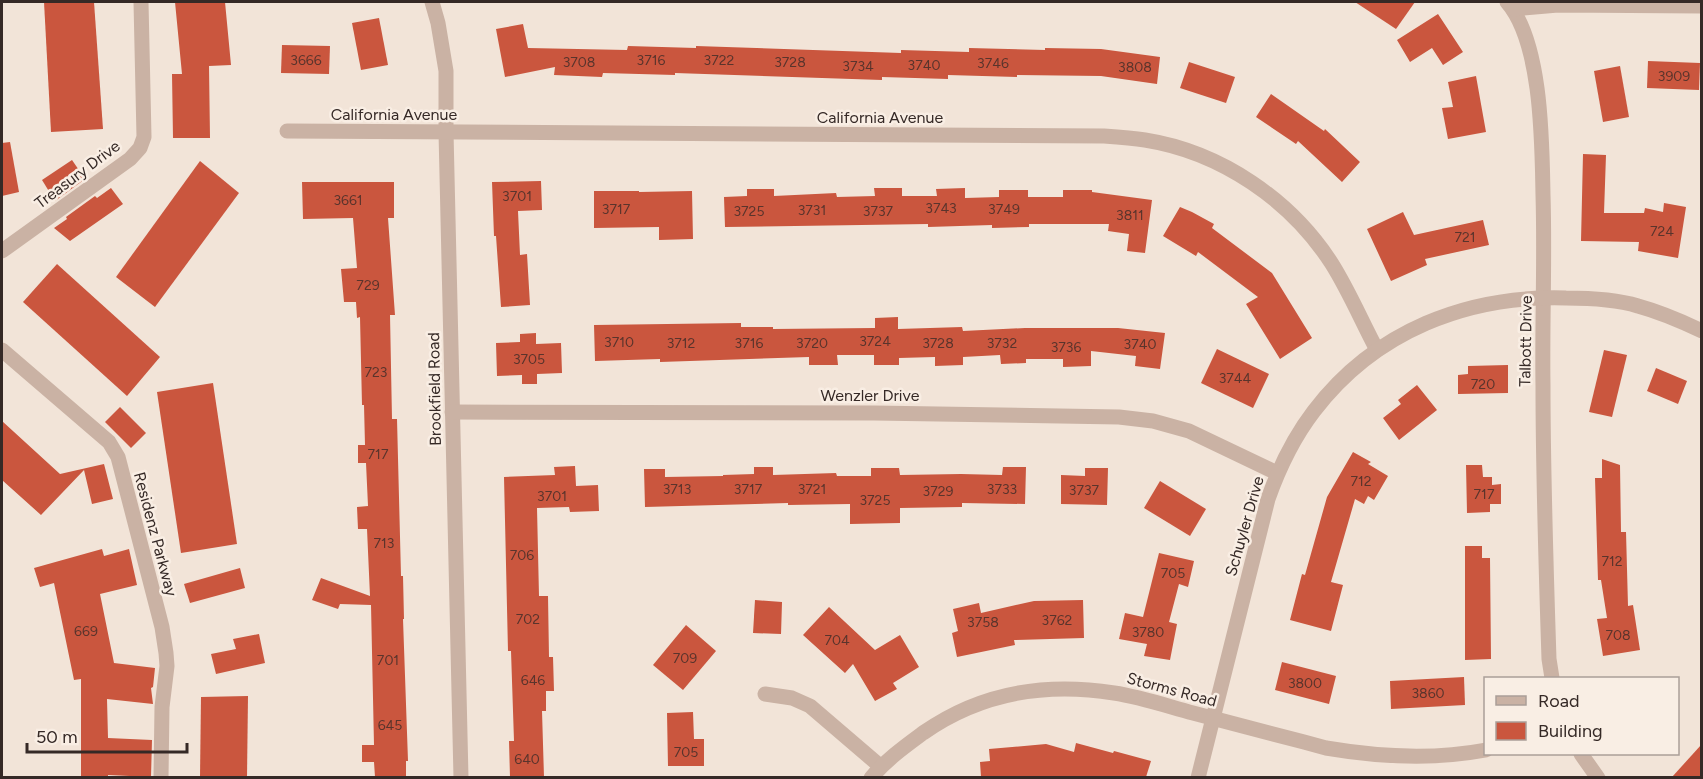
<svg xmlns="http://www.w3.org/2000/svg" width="1703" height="779" viewBox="0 0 1703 779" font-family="Figtree,sans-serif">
<rect width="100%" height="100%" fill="#f2e4d8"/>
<!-- building -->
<g fill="#ca563e">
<polygon points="44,2 94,2 103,129 51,132"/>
<polygon points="175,2 225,2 231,65 209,66 210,138 173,138 172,74 182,74"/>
<polygon points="1355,2 1415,2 1396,29"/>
<polygon points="1438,14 1463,52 1443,65 1432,48 1410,62 1397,40"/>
<polygon points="379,18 388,65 361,70 352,23"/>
<polygon points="523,24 528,48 627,50 628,46 696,48 696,46 901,53 901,50 969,52 969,48 1045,50 1045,48 1101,49 1160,57 1157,84 1101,76 1017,75 1017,77 948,75 948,79 882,77 882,80 675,73 675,75 603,73 602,77 554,75 555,67 505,77 496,29"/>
<polygon points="282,45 330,46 329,74 281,73"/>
<polygon points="1648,61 1700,63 1699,90 1647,88"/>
<polygon points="1189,62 1235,77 1226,103 1180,88"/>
<polygon points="1620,66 1629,117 1603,122 1594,71"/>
<polygon points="1476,76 1486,132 1448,139 1442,108 1453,107 1448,82"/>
<polygon points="1271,94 1324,131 1325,129 1360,162 1342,182 1298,141 1296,144 1256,117"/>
<polygon points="10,142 19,192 2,196 2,143"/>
<polygon points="1583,154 1606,155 1604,213 1644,213 1645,208 1663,212 1664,203 1686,207 1678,258 1638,251 1639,242 1581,241"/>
<polygon points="72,160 85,179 55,201 42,180"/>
<polygon points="200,161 239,193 155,307 116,277"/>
<polygon points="541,181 542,210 518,211 520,255 527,254 530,305 501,307 496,236 494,236 492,182"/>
<polygon points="302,182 394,182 394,218 388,218 395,315 390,315 392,419 397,419 401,576 403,576 404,619 403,619 408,761 406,761 406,777 375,777 374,762 362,762 362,745 374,745 371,605 340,604 338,609 312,600 321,578 370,596 367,529 358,529 357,507 368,506 366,463 358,463 358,445 365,445 364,405 362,405 360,317 357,318 356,302 344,302 341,269 357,268 353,218 303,219"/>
<polygon points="111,188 123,204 70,241 54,228 67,219 66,217 95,196 97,198"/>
<polygon points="874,188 902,188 902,196 937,196 936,189 965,188 965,198 999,197 999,190 1028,190 1028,197 1063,197 1063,190 1092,190 1092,192 1152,200 1145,253 1127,251 1129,234 1108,231 1109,224 1029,224 1029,227 992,228 992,225 928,227 928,224 725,227 724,197 747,196 747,189 774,189 774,196 836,193 837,197 875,196"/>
<polygon points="594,191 639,191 639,192 692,191 693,239 659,240 659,227 594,228"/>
<polygon points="1180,207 1192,212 1214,224 1212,228 1272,273 1312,338 1280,359 1246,304 1258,297 1198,252 1196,256 1163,236"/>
<polygon points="1403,212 1414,235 1483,220 1489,245 1425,259 1427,265 1391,281 1367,229"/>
<polygon points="57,264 160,357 127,396 23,302"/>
<polygon points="898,317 898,329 962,327 963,331 1025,328 1118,328 1165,333 1160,369 1135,366 1136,356 1091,351 1091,366 1063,367 1063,359 1026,359 1026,363 1001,364 1000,355 963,357 963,365 935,366 935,357 899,358 899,365 874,365 874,355 837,355 838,365 809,365 809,357 660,362 660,359 595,361 594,325 741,323 741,327 773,327 773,329 875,328 875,318"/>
<polygon points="536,333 536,344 561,343 562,373 537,374 537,384 522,384 522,375 497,376 496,343 520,342 520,334"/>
<polygon points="1217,349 1269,374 1253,408 1201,383"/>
<polygon points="1604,350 1627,355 1612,417 1589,412"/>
<polygon points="1508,365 1508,393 1458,394 1458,375 1468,374 1468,366"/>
<polygon points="1656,368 1687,381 1678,404 1647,391"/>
<polygon points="213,383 237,544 181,553 157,392"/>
<polygon points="1417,385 1437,410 1399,440 1383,418 1401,404 1398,400"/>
<polygon points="120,407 146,433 131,448 105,422"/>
<polygon points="2,421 60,474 104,464 113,499 92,504 84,470 41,515 2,480"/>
<polygon points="1353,452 1371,462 1368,464 1388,476 1374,500 1368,496 1364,504 1355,499 1331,582 1343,585 1331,631 1290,620 1302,574 1305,575 1327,497"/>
<polygon points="1602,459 1620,465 1621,532 1626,532 1628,606 1633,605 1640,650 1603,656 1597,619 1607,618 1601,580 1598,580 1595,478 1602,478"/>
<polygon points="1466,465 1482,465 1483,477 1492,477 1492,485 1501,484 1501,504 1490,504 1490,512 1467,513"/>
<polygon points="575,466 576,486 598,485 599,511 570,512 569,507 537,508 539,596 548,596 549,657 553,657 554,691 546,691 546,711 542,711 544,777 510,777 509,741 514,741 511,651 508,651 504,477 555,475 554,467"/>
<polygon points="754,467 773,467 773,475 836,473 837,476 871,476 871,468 899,468 900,475 961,474 1002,475 1003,467 1026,467 1025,504 962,503 962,507 900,508 900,523 850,524 850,504 788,505 788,503 645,507 644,469 665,469 665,477 723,476 723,475 754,474"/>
<polygon points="1085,468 1108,468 1107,505 1061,504 1061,475 1085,476"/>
<polygon points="1160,481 1206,509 1190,536 1144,508"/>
<polygon points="1465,546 1482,546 1482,558 1490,558 1491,659 1465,660"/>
<polygon points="102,549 104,556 129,549 137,585 100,594 114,663 155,668 153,687 151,688 153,704 107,699 108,738 152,740 151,777 108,775 108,777 81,777 81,679 74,680 54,583 40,587 34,568"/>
<polygon points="1159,553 1194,561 1188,587 1179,584 1169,622 1177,624 1170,660 1144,656 1147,644 1119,639 1125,613 1143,617"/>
<polygon points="240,568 245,588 190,603 184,584"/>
<polygon points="755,600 782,602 781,634 753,633"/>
<polygon points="1083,600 1084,638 1014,640 1015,645 957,657 952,633 958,631 953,609 979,603 981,613 1034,601"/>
<polygon points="829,607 875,650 900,635 919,667 893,683 897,689 875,701 853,664 845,673 803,635"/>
<polygon points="686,625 716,651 683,690 653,665"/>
<polygon points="259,634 265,663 216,674 211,654 236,649 233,639"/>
<polygon points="1282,662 1336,676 1329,704 1275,690"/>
<polygon points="1464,677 1465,705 1391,709 1390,681"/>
<polygon points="248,696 247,777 200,777 201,697"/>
<polygon points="693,712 694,739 704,739 704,766 668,766 667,713"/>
<polygon points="1076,743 1113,753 1114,751 1151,761 1146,777 981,777 980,762 990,761 989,749 1046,744 1074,752"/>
<polygon points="1701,745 1701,777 1672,777"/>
</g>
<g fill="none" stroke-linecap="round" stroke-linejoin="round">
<!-- street -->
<g stroke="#cab2a4" stroke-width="15">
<polyline points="432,2 438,23 446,71 446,132 461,778"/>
<path d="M 1507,2 C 1542,42 1542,143 1543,195 C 1545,259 1542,323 1543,386 C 1543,477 1546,568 1549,659 L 1552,678"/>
<polyline points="1513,9 1558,5 1702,6"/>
<path d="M 287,131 L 1104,136 C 1118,137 1132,138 1145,140 C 1221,152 1291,200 1332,264 C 1349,291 1362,322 1377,350"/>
<polyline points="2,251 130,159 140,148 144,137 141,2"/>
<polyline points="2,350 109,442 118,457 162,627 166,653 167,666 162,707 161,778"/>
<polyline points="452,412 874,413 1119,417 1153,421 1189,431 1277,473"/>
<polyline points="765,694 792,698 810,706 880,766"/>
<polyline points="1581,754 1598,778"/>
<path d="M 871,778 C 886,760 904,747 923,733 C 980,693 1045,682 1114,693 C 1141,697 1167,706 1193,713 C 1238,725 1282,736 1326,748 C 1379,757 1433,760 1486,750"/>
<path d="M 1198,778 L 1268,499 C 1279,468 1294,437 1314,411 C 1375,331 1467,295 1566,298 C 1590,298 1615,299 1638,306 C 1660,312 1681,321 1702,331"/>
</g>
</g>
<g text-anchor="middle" stroke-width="5" stroke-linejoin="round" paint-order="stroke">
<!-- number labels -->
<g font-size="14" fill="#5a342c">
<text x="306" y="65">3666</text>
<text x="651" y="65">3716</text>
<text x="719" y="65">3722</text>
<text x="579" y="67">3708</text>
<text x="790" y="67">3728</text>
<text x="993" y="68">3746</text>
<text x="924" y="70">3740</text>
<text x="858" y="71">3734</text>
<text x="1135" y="72">3808</text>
<text x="1674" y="81">3909</text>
<text x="517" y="201">3701</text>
<text x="348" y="205">3661</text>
<text x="941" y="213">3743</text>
<text x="616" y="214">3717</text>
<text x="1004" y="214">3749</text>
<text x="812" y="215">3731</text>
<text x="749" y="216">3725</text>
<text x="878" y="216">3737</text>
<text x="1130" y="220">3811</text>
<text x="1662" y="236">724</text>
<text x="1465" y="242">721</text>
<text x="368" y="290">729</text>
<text x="875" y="346">3724</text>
<text x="619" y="347">3710</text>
<text x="681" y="348">3712</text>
<text x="749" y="348">3716</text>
<text x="812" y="348">3720</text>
<text x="938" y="348">3728</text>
<text x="1002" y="348">3732</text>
<text x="1140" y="349">3740</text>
<text x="1066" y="352">3736</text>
<text x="529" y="364">3705</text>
<text x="376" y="377">723</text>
<text x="1235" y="383">3744</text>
<text x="1483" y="389">720</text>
<text x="378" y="459">717</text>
<text x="1361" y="486">712</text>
<text x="677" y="494">3713</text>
<text x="748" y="494">3717</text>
<text x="812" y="494">3721</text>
<text x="1002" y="494">3733</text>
<text x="1084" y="495">3737</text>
<text x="938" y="496">3729</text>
<text x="1484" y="499">717</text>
<text x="552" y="501">3701</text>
<text x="875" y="505">3725</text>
<text x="384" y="548">713</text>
<text x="522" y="560">706</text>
<text x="1612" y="566">712</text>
<text x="1173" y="578">705</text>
<text x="528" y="624">702</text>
<text x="1057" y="625">3762</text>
<text x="983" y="627">3758</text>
<text x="86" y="636">669</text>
<text x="1148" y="637">3780</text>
<text x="1618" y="640">708</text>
<text x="837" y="645">704</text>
<text x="685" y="663">709</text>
<text x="388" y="665">701</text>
<text x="533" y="685">646</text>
<text x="1305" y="688">3800</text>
<text x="1428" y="698">3860</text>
<text x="390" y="730">645</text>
<text x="686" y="757">705</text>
<text x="527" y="764">640</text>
</g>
<!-- street labels -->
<g font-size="16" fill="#352926" stroke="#f9eee4">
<text x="394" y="120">California Avenue</text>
<text x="880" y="123">California Avenue</text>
<text transform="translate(77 174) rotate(-37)" y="6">Treasury Drive</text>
<text transform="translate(1525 341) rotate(-89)" y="6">Talbott Drive</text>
<text transform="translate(434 389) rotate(-91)" y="6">Brookfield Road</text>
<text x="870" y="401">Wenzler Drive</text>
<text transform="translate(1244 526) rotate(-74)" y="6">Schuyler Drive</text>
<text transform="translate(156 534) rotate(75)" y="6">Residenz Parkway</text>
<text transform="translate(1172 689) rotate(15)" y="6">Storms Road</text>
</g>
</g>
<!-- border -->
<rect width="1703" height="779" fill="none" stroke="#352926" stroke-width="6"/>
<!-- legend -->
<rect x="1484" y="677" width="195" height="78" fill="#f9eee4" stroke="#ab9f98" stroke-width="1.5"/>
<rect x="1496" y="696" width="30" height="9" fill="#cab2a4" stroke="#ab9f98" stroke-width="1.5"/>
<text x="1538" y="707" font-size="18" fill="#352926">Road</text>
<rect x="1496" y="722" width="30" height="18" fill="#ca563e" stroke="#ab9f98" stroke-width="1.5"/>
<text x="1538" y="737" font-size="18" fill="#352926">Building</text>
<!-- scale -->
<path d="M27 743v9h160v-9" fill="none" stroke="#352926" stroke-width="3"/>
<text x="36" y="743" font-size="18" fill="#352926" stroke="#f9eee4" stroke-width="4.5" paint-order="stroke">50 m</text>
</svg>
